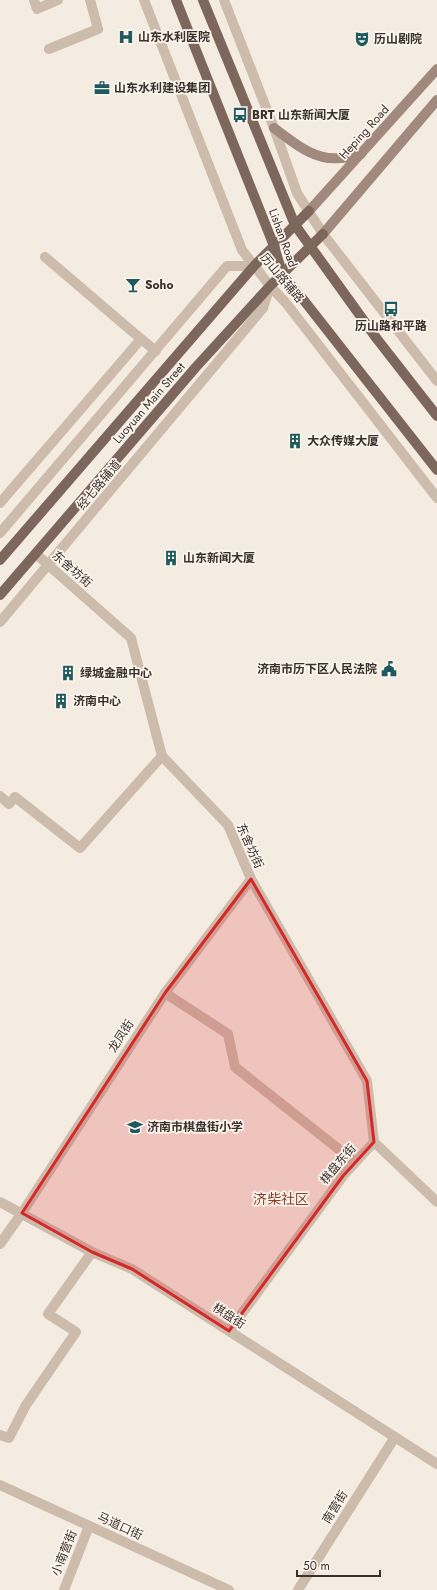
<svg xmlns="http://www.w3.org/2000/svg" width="437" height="1590" viewBox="0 0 437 1590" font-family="Jost,'Noto Sans SC',sans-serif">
<rect width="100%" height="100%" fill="#f4ebe1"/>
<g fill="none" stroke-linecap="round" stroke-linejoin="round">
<!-- minor -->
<g stroke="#cdbbac" stroke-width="10">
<polyline points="34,0 37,9 58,0"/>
<polyline points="49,49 98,29 90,0"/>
<polyline points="45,257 141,339"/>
<polyline points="0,503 141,339 156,351"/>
<polyline points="0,796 9,804 15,797 80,848 162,756"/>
<polyline points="165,993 228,1034 235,1067 355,1162"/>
<polyline points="0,1244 22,1213"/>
<polyline points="229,1331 343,1176 374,1142 437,1202"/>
<polyline points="0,1435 9,1438 26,1405 76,1332 48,1314 92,1252"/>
<polyline points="0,1485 229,1590"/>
<polyline points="64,1590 89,1526"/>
<polyline points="298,1590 395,1437"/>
</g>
<!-- tertiary -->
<g stroke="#cdbbac" stroke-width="10">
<polyline points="144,0 242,250 270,286 286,303 437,498"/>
<polyline points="224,0 274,128 297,193 323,234 437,381"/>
<polyline points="0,533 227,266 254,266"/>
<polyline points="36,554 131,638 162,756 228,825 251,879 367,1081 374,1142"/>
<polyline points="0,622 263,308 270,286"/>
<polyline points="0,1202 92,1252 132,1269 437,1464"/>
<polyline points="22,1213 165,993 251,879"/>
</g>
<!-- secondary -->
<g stroke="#a18a7d" stroke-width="10">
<path d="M 274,128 C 293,142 314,161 340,158 C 347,158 354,155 361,154"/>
<polyline points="309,211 437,69"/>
<polyline points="323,234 437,100"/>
</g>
<!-- primary -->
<g stroke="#7d675c" stroke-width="10">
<polyline points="176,0 274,246 283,276 302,298 437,470"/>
<polyline points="203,0 295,225 377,339 437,416"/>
<polyline points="0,560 254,266 309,211"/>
<polyline points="0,595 196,367 270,286 323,234"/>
</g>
</g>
<!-- marked area -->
<path fill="#d62828" fill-opacity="0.2" stroke="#d62828" stroke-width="3" stroke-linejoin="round" d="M 251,879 L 367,1081 L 374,1142 L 343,1176 L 229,1331 L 132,1269 L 92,1252 L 22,1213 L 165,993 Z"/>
<!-- icons -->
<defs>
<symbol id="hospital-bare" viewBox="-9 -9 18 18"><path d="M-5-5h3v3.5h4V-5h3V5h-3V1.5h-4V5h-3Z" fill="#1f5a5e" stroke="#fbf5ee" stroke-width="2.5" paint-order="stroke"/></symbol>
<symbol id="theatre-bare" viewBox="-9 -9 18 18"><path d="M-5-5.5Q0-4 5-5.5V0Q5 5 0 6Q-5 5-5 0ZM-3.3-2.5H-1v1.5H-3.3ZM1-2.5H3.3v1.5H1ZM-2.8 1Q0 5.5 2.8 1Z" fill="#1f5a5e" stroke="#fbf5ee" stroke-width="2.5" paint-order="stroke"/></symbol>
<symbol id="office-bare" viewBox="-9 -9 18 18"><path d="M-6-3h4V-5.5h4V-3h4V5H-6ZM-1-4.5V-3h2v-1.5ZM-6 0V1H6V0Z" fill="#1f5a5e" stroke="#fbf5ee" stroke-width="2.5" paint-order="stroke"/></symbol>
<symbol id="bus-bare" viewBox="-9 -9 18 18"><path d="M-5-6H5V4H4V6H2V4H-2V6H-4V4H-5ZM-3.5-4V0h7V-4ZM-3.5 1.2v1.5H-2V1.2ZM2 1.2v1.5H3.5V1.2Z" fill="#1f5a5e" stroke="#fbf5ee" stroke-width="2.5" paint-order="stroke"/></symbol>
<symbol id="bar-bare" viewBox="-9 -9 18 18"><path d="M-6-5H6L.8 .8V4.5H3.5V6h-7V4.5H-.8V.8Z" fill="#1f5a5e" stroke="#fbf5ee" stroke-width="2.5" paint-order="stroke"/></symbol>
<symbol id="building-bare" viewBox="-9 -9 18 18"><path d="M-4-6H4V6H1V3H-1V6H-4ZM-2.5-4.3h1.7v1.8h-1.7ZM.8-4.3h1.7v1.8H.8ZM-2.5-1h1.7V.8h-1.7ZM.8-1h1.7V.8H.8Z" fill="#1f5a5e" stroke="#fbf5ee" stroke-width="2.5" paint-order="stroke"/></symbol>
<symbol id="civic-bare" viewBox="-9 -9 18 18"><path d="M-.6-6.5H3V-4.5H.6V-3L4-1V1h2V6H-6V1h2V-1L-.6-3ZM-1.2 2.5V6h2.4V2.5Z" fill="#1f5a5e" stroke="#fbf5ee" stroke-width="2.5" paint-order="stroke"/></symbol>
<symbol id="school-bare" viewBox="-9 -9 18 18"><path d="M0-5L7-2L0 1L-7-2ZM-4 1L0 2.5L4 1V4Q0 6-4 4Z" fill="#1f5a5e" stroke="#fbf5ee" stroke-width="2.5" paint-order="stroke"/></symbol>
</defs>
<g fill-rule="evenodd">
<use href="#hospital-bare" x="115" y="26" width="22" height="22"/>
<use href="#theatre-bare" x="351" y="28" width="22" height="22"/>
<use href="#office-bare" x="91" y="77" width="22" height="22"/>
<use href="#bus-bare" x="229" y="104" width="22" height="22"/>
<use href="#bar-bare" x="122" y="274" width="22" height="22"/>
<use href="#bus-bare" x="380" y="298" width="22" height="22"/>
<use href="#building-bare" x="284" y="430" width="22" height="22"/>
<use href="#building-bare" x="160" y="547" width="22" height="22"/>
<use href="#civic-bare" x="378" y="658" width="22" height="22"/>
<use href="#building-bare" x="57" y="662" width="22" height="22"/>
<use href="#building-bare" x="50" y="690" width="22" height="22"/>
<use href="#school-bare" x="124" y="1116" width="22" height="22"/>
</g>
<g text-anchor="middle" stroke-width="3.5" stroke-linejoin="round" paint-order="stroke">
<!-- poi labels -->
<g font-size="12" font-weight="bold" fill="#3b302b" stroke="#fbf5ee" text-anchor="start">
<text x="138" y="41">山东水利医院</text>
<text x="374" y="43">历山剧院</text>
<text x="114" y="92">山东水利建设集团</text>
<text x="252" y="119">BRT 山东新闻大厦</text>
<text x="145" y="289">Soho</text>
<text x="391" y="330" text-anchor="middle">历山路和平路</text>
<text x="307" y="445">大众传媒大厦</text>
<text x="183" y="562">山东新闻大厦</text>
<text x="377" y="673" text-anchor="end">济南市历下区人民法院</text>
<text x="80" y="677">绿城金融中心</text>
<text x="73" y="705">济南中心</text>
<text x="147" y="1131">济南市棋盘街小学</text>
</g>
<!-- street labels -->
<g font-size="12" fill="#3b302b" stroke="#fbf5ee">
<text transform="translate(364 132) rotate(-48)" y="4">Heping Road</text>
<text transform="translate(283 238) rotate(70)" y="4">Lishan Road</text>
<text transform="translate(282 278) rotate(50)" y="4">历山路辅路</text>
<text transform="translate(149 403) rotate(-49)" y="4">Luoyuan Main Street</text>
<text transform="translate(99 485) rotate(-50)" y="4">经七路辅道</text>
<text transform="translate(72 569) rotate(41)" y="4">东舍坊街</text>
<text transform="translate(250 846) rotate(66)" y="4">东舍坊街</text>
<text transform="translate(121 1036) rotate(-57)" y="4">龙凤街</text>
<text transform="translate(338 1164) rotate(-50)" y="4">棋盘东街</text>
<text transform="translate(229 1316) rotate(33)" y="4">棋盘街</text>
<text transform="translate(335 1507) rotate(-58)" y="4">南营街</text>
<text transform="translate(120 1526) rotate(25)" y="4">马道口街</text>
<text transform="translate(64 1553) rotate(-68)" y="4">小南营街</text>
</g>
<!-- quarter labels -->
<g font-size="14" fill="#8c3b22" stroke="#fbf5ee">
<text x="281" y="1204">济柴社区</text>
</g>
</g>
<!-- scale -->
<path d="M297 1570v6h83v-6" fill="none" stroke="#3b302b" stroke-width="2"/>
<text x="303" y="1570" font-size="12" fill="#3b302b" stroke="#fbf5ee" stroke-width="3" paint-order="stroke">50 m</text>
</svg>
